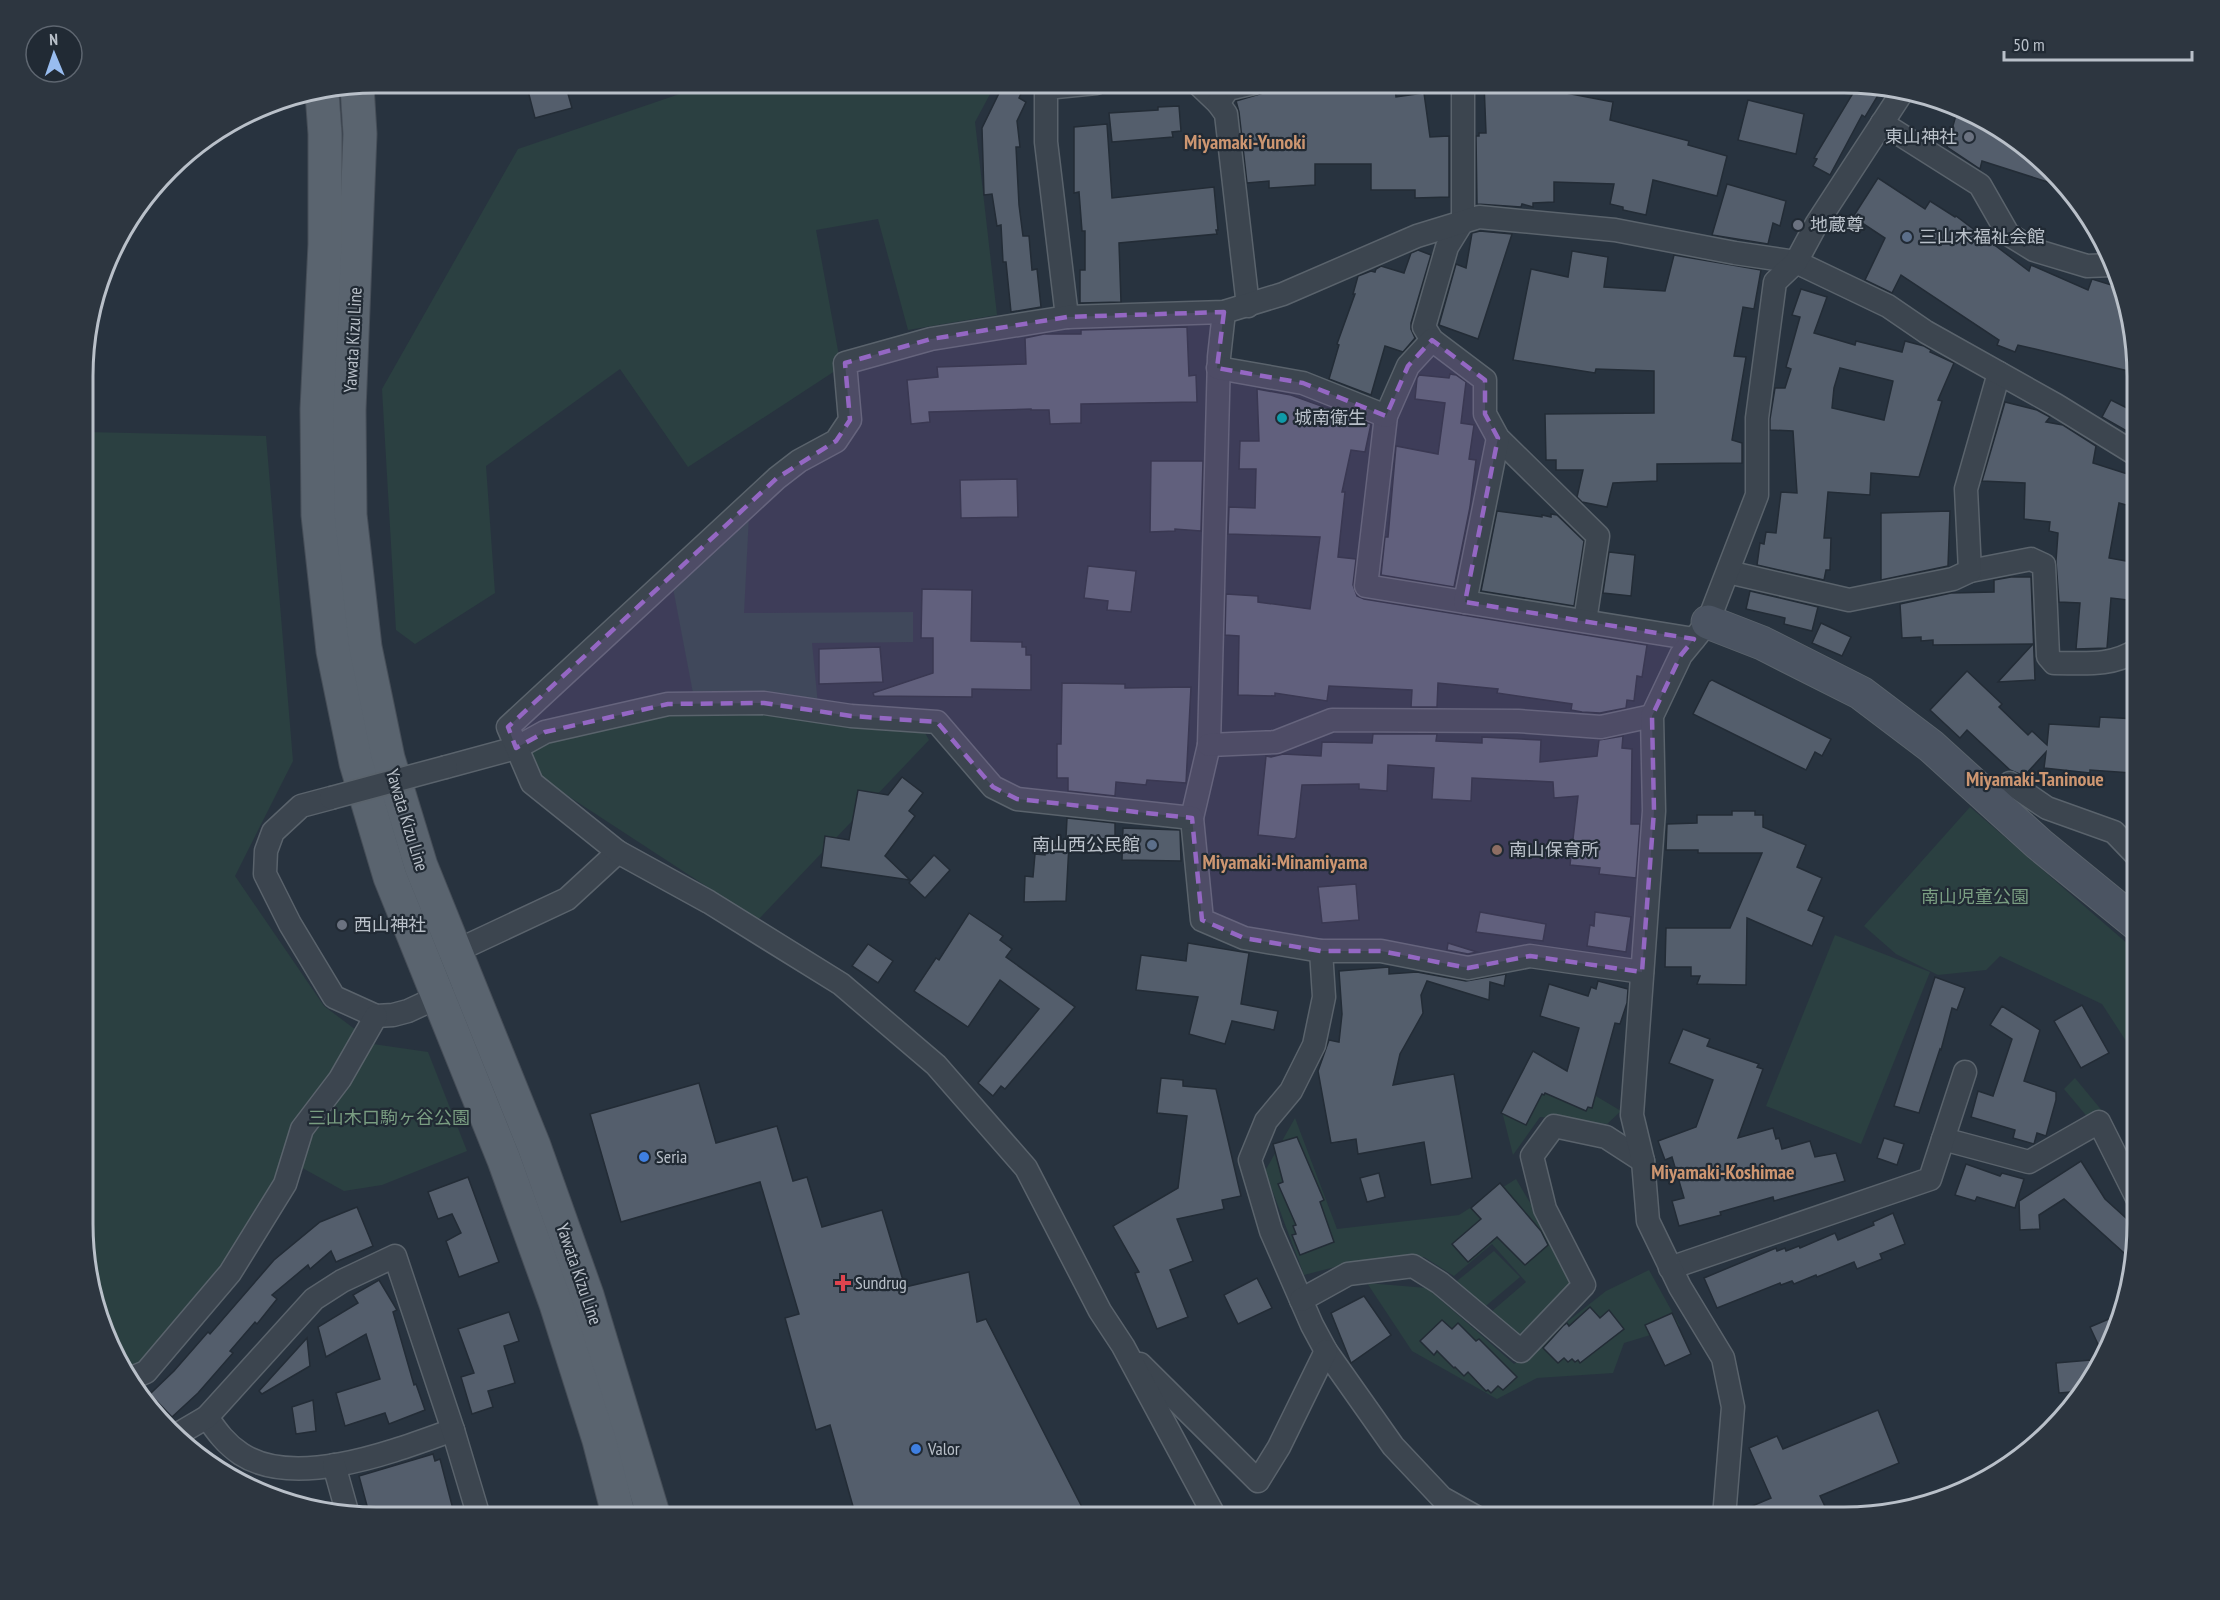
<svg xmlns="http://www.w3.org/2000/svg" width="2220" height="1600" viewBox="0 0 2220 1600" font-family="'PT Sans Narrow','Noto Sans JP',sans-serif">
<rect width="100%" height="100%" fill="#28333f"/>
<!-- green -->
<g fill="#2b4041">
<polygon points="712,83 996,83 975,122 997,315 908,330 878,219 816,230 841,367 688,467 620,369 486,466 495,593 415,644 396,630 382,389 518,149"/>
<polygon points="85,432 266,436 293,761 235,876 324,1006 360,1033 278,1182 222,1270 139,1365 124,1373 85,1262"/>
<polygon points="749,515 744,613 913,612 913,642 812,643 818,705 693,693 673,588"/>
<polygon points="772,712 924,731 929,740 758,920 539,777 522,744 681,713"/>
<polygon points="1970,807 2137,952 2137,1058 2102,1004 2000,956 1986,970 1938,975 1896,954 1864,926"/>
<polygon points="1835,935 1930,972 1861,1144 1766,1106"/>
<polygon points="373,1044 428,1052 467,1151 382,1185 344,1191 297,1165 327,1101"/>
<polygon points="1534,1059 1621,1111 1607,1124 1540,1117 1513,1155 1502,1111"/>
<polygon points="2075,1078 2103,1112 2090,1120 2064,1089"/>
<polygon points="1295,1118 1337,1229 1459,1215 1516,1179 1581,1289 1519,1334 1491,1312 1526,1282 1492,1244 1454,1276 1424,1257 1350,1263 1304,1275 1265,1171"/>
<polygon points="1494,1251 1520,1277 1481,1310 1457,1281"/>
<polygon points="1649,1270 1680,1326 1624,1343 1613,1373 1537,1378 1497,1399 1412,1351 1367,1283 1427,1288 1514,1364 1606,1291"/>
</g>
<!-- building -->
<g fill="#545e6c" stroke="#232c36" stroke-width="1.5" fill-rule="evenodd">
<polygon points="526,83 565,83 572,108 535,118"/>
<polygon points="1004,83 1026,83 1019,98 1026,102 1017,121 1020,147 1016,147 1019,205 1023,236 1029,236 1032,270 1037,269 1041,307 1011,312 1006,262 1003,262 1001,225 997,226 992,194 984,195 982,128"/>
<polygon points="1484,83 1524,83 1524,85 1613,102 1610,120 1689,141 1688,145 1727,156 1717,196 1653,180 1646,215 1623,210 1623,207 1610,204 1614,184 1554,182 1554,202 1533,203 1533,207 1522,204 1521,207 1477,204 1476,136 1479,136 1479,133 1486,133"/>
<polygon points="1859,83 1883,87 1865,117 1862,115 1830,175 1813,166 1817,159 1814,158"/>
<polygon points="1350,86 1350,93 1395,86 1396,97 1424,93 1430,137 1449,136 1449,197 1415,198 1415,190 1371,190 1371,164 1315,164 1315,185 1269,188 1269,181 1247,183 1239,112 1236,101 1263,93 1322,91 1322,87"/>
<polygon points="1748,100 1804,114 1796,154 1738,140"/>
<polygon points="1179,106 1181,131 1172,132 1173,137 1112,142 1109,113 1158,110 1158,107"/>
<polygon points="1958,108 2023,143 2057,185 1982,161 1980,169 1947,147"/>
<polygon points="1107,124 1112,198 1214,187 1218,230 1216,230 1217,234 1119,243 1121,302 1080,303 1080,270 1085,270 1085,231 1082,231 1079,192 1074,193 1074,127"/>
<polygon points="1878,178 1925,209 1930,201 1955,217 1956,216 2029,271 2031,265 2088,290 2092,279 2118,287 2137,357 2137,373 2018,345 2015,352 1997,345 1999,340 1901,275 1892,293 1865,280 1885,238 1853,217"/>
<polygon points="1727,184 1786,201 1780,226 1773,223 1768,244 1712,235"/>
<polygon points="1480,231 1512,234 1478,339 1439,325 1456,264 1466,268 1472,233"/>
<polygon points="1418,250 1431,255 1411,323 1411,329 1415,338 1403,352 1385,346 1371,395 1329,379 1339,345 1337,344 1355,294 1353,294 1358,276 1371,271 1375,272 1376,269 1381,266 1404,273 1411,253"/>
<polygon points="1572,251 1608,257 1604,287 1665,291 1674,255 1761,270 1754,309 1743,307 1734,356 1746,357 1732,440 1742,443 1742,463 1657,464 1657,481 1613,483 1607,507 1582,502 1577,497 1583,470 1556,470 1556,460 1546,460 1545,414 1654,413 1654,371 1596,369 1595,373 1513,360 1531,269 1568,277"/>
<path d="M 1801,289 L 1827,297 L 1814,333 L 1855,345 L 1856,341 L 1902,352 L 1905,341 L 1924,346 L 1931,350 L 1930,352 L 1954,363 L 1938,400 L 1942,401 L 1919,477 L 1871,473 L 1870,495 L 1828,492 L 1824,538 L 1831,538 L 1830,570 L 1826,570 L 1824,580 L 1757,565 L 1760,543 L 1764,544 L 1766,532 L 1776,533 L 1781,492 L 1797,493 L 1793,431 L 1770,430 L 1770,419 L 1775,388 L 1785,388 L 1791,369 L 1786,367 L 1800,317 L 1792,315 ZM 1840,368 L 1893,381 L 1884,420 L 1832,408 L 1834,388 Z"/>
<polygon points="1187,327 1189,376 1196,375 1197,402 1081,404 1081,423 1050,424 1049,410 1031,410 1031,409 929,412 930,422 911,424 907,380 938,377 937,367 1026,364 1025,338 1044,334 1081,334 1081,330"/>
<polygon points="1450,374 1456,375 1466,382 1461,423 1474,425 1469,459 1476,460 1470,507 1454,587 1381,575 1385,537 1388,537 1396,446 1438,454 1445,403 1415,399 1417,378 1419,375 1449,378"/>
<polygon points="1257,389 1291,395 1371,424 1365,452 1351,450 1342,492 1345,492 1338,557 1356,559 1353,585 1357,596 1364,599 1647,645 1642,677 1637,676 1634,701 1627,700 1626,708 1600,713 1582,712 1571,710 1572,704 1497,693 1498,689 1438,683 1437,707 1411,707 1412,690 1329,686 1327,701 1275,693 1275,696 1238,695 1239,636 1225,635 1226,594 1258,596 1258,602 1310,609 1320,537 1228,534 1229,507 1255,508 1256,469 1239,469 1240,441 1259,441"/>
<polygon points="2111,400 2137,413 2137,423 2132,434 2102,417"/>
<polygon points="2005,402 2037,410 2050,417 2046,422 2063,425 2096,446 2093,463 2137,477 2137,508 2119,503 2109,558 2137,563 2137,601 2111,598 2107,648 2076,649 2080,603 2059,602 2056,561 2058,533 2049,531 2050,522 2024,519 2025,483 1982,481"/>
<polygon points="1151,461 1203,461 1201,531 1175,529 1175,531 1150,532"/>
<polygon points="1017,479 1018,517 961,518 960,480"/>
<polygon points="1497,511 1542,517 1542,515 1551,517 1551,514 1557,515 1584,541 1574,606 1481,591"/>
<polygon points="1950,511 1948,566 1881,580 1881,513"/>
<polygon points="1609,552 1635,555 1631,596 1603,593"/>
<polygon points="1088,566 1136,571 1131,612 1107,610 1108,601 1084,598"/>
<polygon points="2011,577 2031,577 2035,680 1998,682 2033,644 1933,645 1933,640 1921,641 1921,637 1902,638 1900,604 1951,593 1994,592 1994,580"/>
<polygon points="922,589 972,590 971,641 1022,642 1022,647 1026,647 1026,655 1031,655 1031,690 972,689 972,697 874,696 873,693 933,673 933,638 921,638"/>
<polygon points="1750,591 1818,607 1812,631 1784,624 1785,618 1746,609"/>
<polygon points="1821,623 1851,637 1842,656 1812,643"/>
<polygon points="880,647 883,682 819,684 819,649"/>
<polygon points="1967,671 2002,704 1999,707 2028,735 2032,731 2047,745 2049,724 2099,727 2100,717 2137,719 2137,770 2132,769 2132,773 2090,770 2090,773 2044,768 2046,752 2024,776 2010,770 1967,730 1960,738 1930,710"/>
<polygon points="1712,680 1831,739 1822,756 1815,752 1806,770 1693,714 1709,682"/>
<polygon points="1062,683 1125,684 1125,688 1191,687 1186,783 1147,780 1146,785 1116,782 1115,796 1068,791 1068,778 1057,778 1057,744 1061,744"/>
<polygon points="1373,734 1437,734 1436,741 1482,743 1482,737 1541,740 1540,762 1597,756 1599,740 1623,736 1622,748 1632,749 1631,824 1640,824 1636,878 1599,874 1600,868 1570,865 1578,796 1554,798 1553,782 1472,778 1471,801 1432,799 1434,768 1388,765 1387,791 1359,789 1359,784 1302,785 1296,837 1294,839 1258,835 1266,756 1271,757 1283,754 1321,756 1322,742 1372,743"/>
<polygon points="902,777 923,793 909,811 915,816 885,856 910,880 821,867 825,836 849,840 858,790 888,795"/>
<polygon points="1732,811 1755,811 1755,815 1763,815 1763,827 1806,845 1797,867 1822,878 1808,910 1824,917 1812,946 1747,918 1746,985 1697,984 1700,976 1691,976 1691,967 1665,967 1666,928 1730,928 1762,853 1698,853 1698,850 1666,850 1667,824 1697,823 1697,815 1732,815"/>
<polygon points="1067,818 1115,823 1115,839 1066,838"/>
<polygon points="1123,828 1180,830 1181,861 1122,860"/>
<polygon points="1045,843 1069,844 1066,901 1024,902 1025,876 1033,877 1035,854 1045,855"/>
<polygon points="934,855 950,870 925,898 909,883"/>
<polygon points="1356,884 1359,920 1322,923 1318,887"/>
<polygon points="1480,912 1546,924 1543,941 1476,932"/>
<polygon points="1595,912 1631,917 1626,952 1587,946 1590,925 1594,926"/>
<polygon points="969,913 1003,936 1000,940 1012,949 1006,957 1075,1007 1005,1089 1001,1086 993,1096 978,1083 1039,1009 1000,980 968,1027 914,991 936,958 939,960"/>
<polygon points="1188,943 1249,953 1241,1004 1278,1011 1274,1030 1232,1021 1225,1044 1189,1034 1198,997 1136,990 1141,955 1186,961"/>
<polygon points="1448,943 1477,952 1468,954 1447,950"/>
<polygon points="868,944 893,961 878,983 852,966"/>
<polygon points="1389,967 1389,974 1417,972 1466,981 1506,974 1504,986 1490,982 1489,1000 1427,981 1421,995 1423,1013 1400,1054 1393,1085 1454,1074 1472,1178 1431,1185 1424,1142 1358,1154 1356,1139 1331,1143 1318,1071 1329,1040 1339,1042 1342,1014 1339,971"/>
<polygon points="1935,977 1965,988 1957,1010 1952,1008 1941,1050 1940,1049 1919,1113 1894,1106"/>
<polygon points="1598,981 1628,989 1627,1003 1620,1024 1615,1023 1592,1108 1588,1107 1586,1111 1545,1093 1544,1095 1542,1094 1526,1125 1501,1113 1533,1051 1567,1071 1579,1028 1540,1016 1549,984 1588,996 1591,987 1596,989"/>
<polygon points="2082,1005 2109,1053 2081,1068 2054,1021"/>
<polygon points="2002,1006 2040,1030 2024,1081 2056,1092 2056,1100 2046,1136 2037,1133 2034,1144 2013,1138 2015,1130 1971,1117 1978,1091 1993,1096 2012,1039 1990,1025"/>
<polygon points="1683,1029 1710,1039 1707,1046 1759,1064 1757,1067 1763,1069 1738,1138 1773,1128 1776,1139 1779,1138 1782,1149 1810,1141 1815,1157 1836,1153 1845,1181 1774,1201 1773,1197 1720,1212 1721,1215 1679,1226 1672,1201 1684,1198 1672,1157 1665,1160 1658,1141 1696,1127 1713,1080 1669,1063"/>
<polygon points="1161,1078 1183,1080 1183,1086 1216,1089 1241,1196 1222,1200 1224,1209 1177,1219 1193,1261 1170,1270 1188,1317 1157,1329 1135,1273 1139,1272 1113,1226 1178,1188 1187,1116 1157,1113"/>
<polygon points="699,1083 716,1143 777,1126 793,1181 807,1177 822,1227 882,1210 905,1287 969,1272 977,1322 986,1319 1087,1517 856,1517 830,1425 816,1430 785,1318 799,1314 760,1182 621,1222 590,1114"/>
<polygon points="1297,1137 1324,1200 1320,1202 1334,1242 1300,1255 1292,1235 1296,1234 1293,1226 1296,1225 1278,1184 1283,1182 1273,1144"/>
<polygon points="1884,1138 1904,1144 1897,1165 1877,1158"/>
<polygon points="2081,1161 2105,1199 2137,1228 2137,1243 2133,1261 2064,1199 2039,1215 2040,1229 2020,1230 2019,1201"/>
<polygon points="1966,1164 2000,1176 2002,1173 2024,1179 2015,1208 1977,1197 1975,1201 1955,1195"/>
<polygon points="1379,1173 1385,1197 1367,1202 1360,1178"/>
<polygon points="468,1177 499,1262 459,1277 446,1241 461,1233 452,1214 438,1219 428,1192"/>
<polygon points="1500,1183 1541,1231 1548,1245 1525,1265 1497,1237 1468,1262 1452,1244 1481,1219 1471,1208"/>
<polygon points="357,1207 373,1246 336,1262 331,1251 310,1269 308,1265 272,1295 277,1299 257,1324 255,1322 230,1351 233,1353 198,1393 172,1417 150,1394 174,1371 208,1332 210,1334 274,1260 320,1222"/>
<polygon points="1893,1213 1905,1244 1880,1254 1882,1259 1857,1269 1854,1262 1817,1277 1816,1275 1794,1284 1792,1281 1781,1285 1780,1283 1717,1308 1704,1278 1776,1248 1777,1251 1785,1248 1786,1251 1799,1246 1800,1248 1835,1233 1838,1240 1874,1225 1873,1222"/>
<polygon points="1257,1278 1272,1308 1238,1324 1224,1295"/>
<polygon points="379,1280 397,1310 393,1312 414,1385 416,1384 425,1410 389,1424 385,1413 345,1426 336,1393 380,1379 366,1334 326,1357 318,1327 358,1303 353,1295"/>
<polygon points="1364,1296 1391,1335 1351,1363 1331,1313"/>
<polygon points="1590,1307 1600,1318 1609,1310 1624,1329 1580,1363 1578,1360 1575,1362 1572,1359 1568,1362 1564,1358 1558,1363 1543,1348 1563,1326 1567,1323 1569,1326"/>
<polygon points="509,1312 519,1341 504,1346 515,1383 488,1391 493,1407 472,1414 461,1377 474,1373 458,1329"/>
<polygon points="1672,1313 1691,1354 1665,1366 1645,1325"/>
<polygon points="2123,1313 2122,1319 2103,1355 2090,1327"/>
<polygon points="1442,1320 1452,1329 1458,1323 1476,1341 1479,1339 1517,1377 1503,1390 1498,1386 1491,1393 1488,1390 1486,1391 1468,1372 1464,1376 1455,1367 1454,1368 1437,1351 1434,1355 1420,1341"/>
<polygon points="307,1338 310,1366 262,1394 259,1391"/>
<polygon points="2091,1360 2093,1373 2083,1391 2059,1393 2056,1363"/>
<polygon points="313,1400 316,1431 296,1434 292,1407"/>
<polygon points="1878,1410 1899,1463 1820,1496 1830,1517 1738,1517 1738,1512 1771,1498 1749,1448 1777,1436 1783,1449"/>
<polygon points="433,1454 435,1461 440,1459 455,1517 370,1517 359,1476"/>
</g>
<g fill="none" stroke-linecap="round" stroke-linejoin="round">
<defs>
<g id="street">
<polyline points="1197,83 1218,103 1228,89 1254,83"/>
<polyline points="1463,83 1463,221 1447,247 1424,327 1432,340 1485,380 1485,414 1498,438 1598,536 1585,621"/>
<polyline points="1218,103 1226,114 1248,306"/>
<polyline points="1882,123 1980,185 2008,234 2034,250 2087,266 2112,265"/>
<polyline points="1224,312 1219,357 1209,745 1192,818 1202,920 1244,938 1321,951 1381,951 1468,968 1530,956 1642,972"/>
<polyline points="1067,317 1046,142 1046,88 1096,83"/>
<polyline points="1432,340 1408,366 1386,416 1366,586 1694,639"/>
<polyline points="1218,368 1303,383 1386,416"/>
<path d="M 1970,571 L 2031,559 L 2044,565 L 2048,656 L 2054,663 C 2084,663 2111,667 2137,650"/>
<polyline points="1728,572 1849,600 1953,579 1970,571 1966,489 1999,373"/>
<polyline points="1465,602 1498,438"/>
<polyline points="1209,745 1276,742 1332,720 1518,721 1601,727 1652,716"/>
<polyline points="446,767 516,748 545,732 668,704 764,703 851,716 937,722 993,787 1017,799 1192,818"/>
<polyline points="2010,783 2047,808 2114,832 2137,856"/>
<polyline points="331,798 301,806 273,832 266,851 265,874 290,924 334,997 376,1016 393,1015 408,1011 438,997 454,952 567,899 618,852"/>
<polyline points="1321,951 1324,997 1314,1045 1291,1091 1266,1121 1250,1160 1271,1231 1312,1325 1326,1351 1393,1446 1442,1498 1476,1517"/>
<polyline points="1943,1139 2029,1162 2099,1122 2137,1198"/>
<polyline points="1670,1268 1930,1179 1965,1072"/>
<polyline points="1301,1300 1348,1274 1413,1266 1440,1283 1521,1351 1584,1285 1545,1209 1532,1156 1554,1126 1606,1137 1643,1161"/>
<polyline points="1140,1364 1258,1481 1279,1447 1326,1351"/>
<polyline points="129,1379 146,1372 230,1273 285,1184 302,1129 340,1079 376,1016"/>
<path d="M 207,1417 C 217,1432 226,1444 241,1454 C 296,1490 397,1450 453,1430"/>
<polyline points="178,1434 207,1417 314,1299 342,1281 395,1256 453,1430 479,1517"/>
<polyline points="334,1465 348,1515"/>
<polyline points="1215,1517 1123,1346 1100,1311 1026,1168 936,1065 841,984 709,902 618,852 532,783 508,727 777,478 799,461 836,441 850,420 845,363 931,339 1067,317 1224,312 1283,294 1417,236 1479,217 1615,230 1735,253 1796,262 1888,306 1926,332 2056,405 2137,455"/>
<polyline points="1724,1517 1733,1407 1723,1358 1680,1287 1648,1221 1643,1161 1632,1115 1654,811 1652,716 1681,655 1708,622 1757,495 1757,418 1775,282 1796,262 1817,223 1903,91"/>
</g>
<polyline id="secondary" points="1708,622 1762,643 1861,693 1931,746 2039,844 2137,924"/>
<g id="primary">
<polyline points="357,86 360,134 349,410 350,515 365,647 388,758 421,866 534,1146 587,1295 654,1517"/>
<polyline points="322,93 325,134 325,244 317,409 318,515 333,651 356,763 390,877 504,1160 556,1304 599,1440 619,1517"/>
</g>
</defs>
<!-- street casing -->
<use href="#street" stroke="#5a636c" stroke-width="25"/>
<!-- secondary casing -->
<use href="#secondary" stroke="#5a636c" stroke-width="35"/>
<!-- primary casing -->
<use href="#primary" stroke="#464e58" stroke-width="35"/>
<!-- street -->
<use href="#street" stroke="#3c454f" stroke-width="22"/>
<!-- secondary -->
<use href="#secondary" stroke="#4b5462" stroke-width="33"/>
<!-- primary -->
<use href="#primary" stroke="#5a646f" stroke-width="33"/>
<defs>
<polyline id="street-bridge" points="331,798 446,767"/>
</defs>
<!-- street-bridge casing -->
<use href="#street-bridge" stroke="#5a636c" stroke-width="25" stroke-linecap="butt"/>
<!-- street-bridge -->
<use href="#street-bridge" stroke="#3c454f" stroke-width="22"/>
</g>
<!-- marked area -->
<path fill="#9467c3" fill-opacity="0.2" stroke="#9467c3" stroke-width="4.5" stroke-dasharray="12 8" stroke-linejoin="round" d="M 1224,312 L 1217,368 L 1303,383 L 1386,416 L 1408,366 L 1432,340 L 1485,380 L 1485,414 L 1498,438 L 1465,602 L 1694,639 L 1681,655 L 1652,716 L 1654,811 L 1642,972 L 1530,956 L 1468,968 L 1381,951 L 1321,951 L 1244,938 L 1202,920 L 1192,818 L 1017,799 L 993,787 L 937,722 L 851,716 L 764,703 L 668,704 L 545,732 L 516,748 L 508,727 L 777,478 L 836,441 L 850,420 L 845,363 L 931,339 L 1067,317 Z"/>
<!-- markers -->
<g fill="#6b7280" stroke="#212a34" stroke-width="2">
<circle cx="1969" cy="137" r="6"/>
<circle cx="1798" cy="225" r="6"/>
<circle cx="342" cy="925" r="6"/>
</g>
<g fill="#5c6f8a" stroke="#212a34" stroke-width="2">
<circle cx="1907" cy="237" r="6"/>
<circle cx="1152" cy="845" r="6"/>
</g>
<circle fill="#0f9aa8" stroke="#212a34" stroke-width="2" cx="1282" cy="418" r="6"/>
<circle fill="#8d6e63" stroke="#212a34" stroke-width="2" cx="1497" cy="850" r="6"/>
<g fill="#3f7fe0" stroke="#212a34" stroke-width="2">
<circle cx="644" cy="1157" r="6"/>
<circle cx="916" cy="1449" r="6"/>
</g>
<path fill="#e0444e" stroke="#212a34" stroke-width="2" d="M840 1274h6v6h6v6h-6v6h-6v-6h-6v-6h6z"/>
<g text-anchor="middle" stroke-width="4.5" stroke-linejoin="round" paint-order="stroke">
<!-- poi labels -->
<g font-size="18" fill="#b9c0c9" stroke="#212a34" text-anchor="start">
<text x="1957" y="143" text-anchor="end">東山神社</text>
<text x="1810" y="231">地蔵尊</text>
<text x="1919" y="243">三山木福祉会館</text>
<text x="1294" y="424">城南衛生</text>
<text x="1140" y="851" text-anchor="end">南山西公民館</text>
<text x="1509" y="856">南山保育所</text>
<text x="354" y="931">西山神社</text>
<text x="656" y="1163">Seria</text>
<text x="855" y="1289">Sundrug</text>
<text x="928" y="1455">Valor</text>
</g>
<!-- street labels -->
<g font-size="18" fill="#b9c0c9" stroke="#212a34">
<text transform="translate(353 340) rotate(-87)" y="6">Yawata Kizu Line</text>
<text transform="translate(407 820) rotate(73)" y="6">Yawata Kizu Line</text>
<text transform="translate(579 1274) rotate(71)" y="6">Yawata Kizu Line</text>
</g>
<!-- park labels -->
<g font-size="18" fill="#799d81" stroke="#212a34">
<text x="1975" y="903">南山児童公園</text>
<text x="389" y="1124">三山木口駒ヶ谷公園</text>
</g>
<!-- neighbourhood labels -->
<g font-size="20" font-weight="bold" fill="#cd9671" stroke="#212a34">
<text x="1245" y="149">Miyamaki-Yunoki</text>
<text x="2035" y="786">Miyamaki-Taninoue</text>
<text x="1285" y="869">Miyamaki-Minamiyama</text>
<text x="1723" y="1179">Miyamaki-Koshimae</text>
</g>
</g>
<!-- crop -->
<path d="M0 0H2220V1600H0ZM376 93H1844A283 283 0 0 1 2127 376V1224A283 283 0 0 1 1844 1507H376A283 283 0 0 1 93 1224V376A283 283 0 0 1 376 93Z" fill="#2d3640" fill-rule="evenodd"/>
<path fill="none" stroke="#b9c0c9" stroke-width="3" d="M376 93H1844A283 283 0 0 1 2127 376V1224A283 283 0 0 1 1844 1507H376A283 283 0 0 1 93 1224V376A283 283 0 0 1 376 93Z"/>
<!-- north arrow -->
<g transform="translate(54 54) rotate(358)"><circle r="28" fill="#212a34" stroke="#5e6670" stroke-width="1.5"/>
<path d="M0-4.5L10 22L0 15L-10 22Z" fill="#98bcef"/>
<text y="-9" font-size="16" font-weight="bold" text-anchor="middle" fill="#b9c0c9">N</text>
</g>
<!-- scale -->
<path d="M2004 51v9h188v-9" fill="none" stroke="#b9c0c9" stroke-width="3"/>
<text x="2013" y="51" font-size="18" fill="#b9c0c9" stroke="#212a34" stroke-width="4.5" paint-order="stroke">50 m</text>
</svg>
